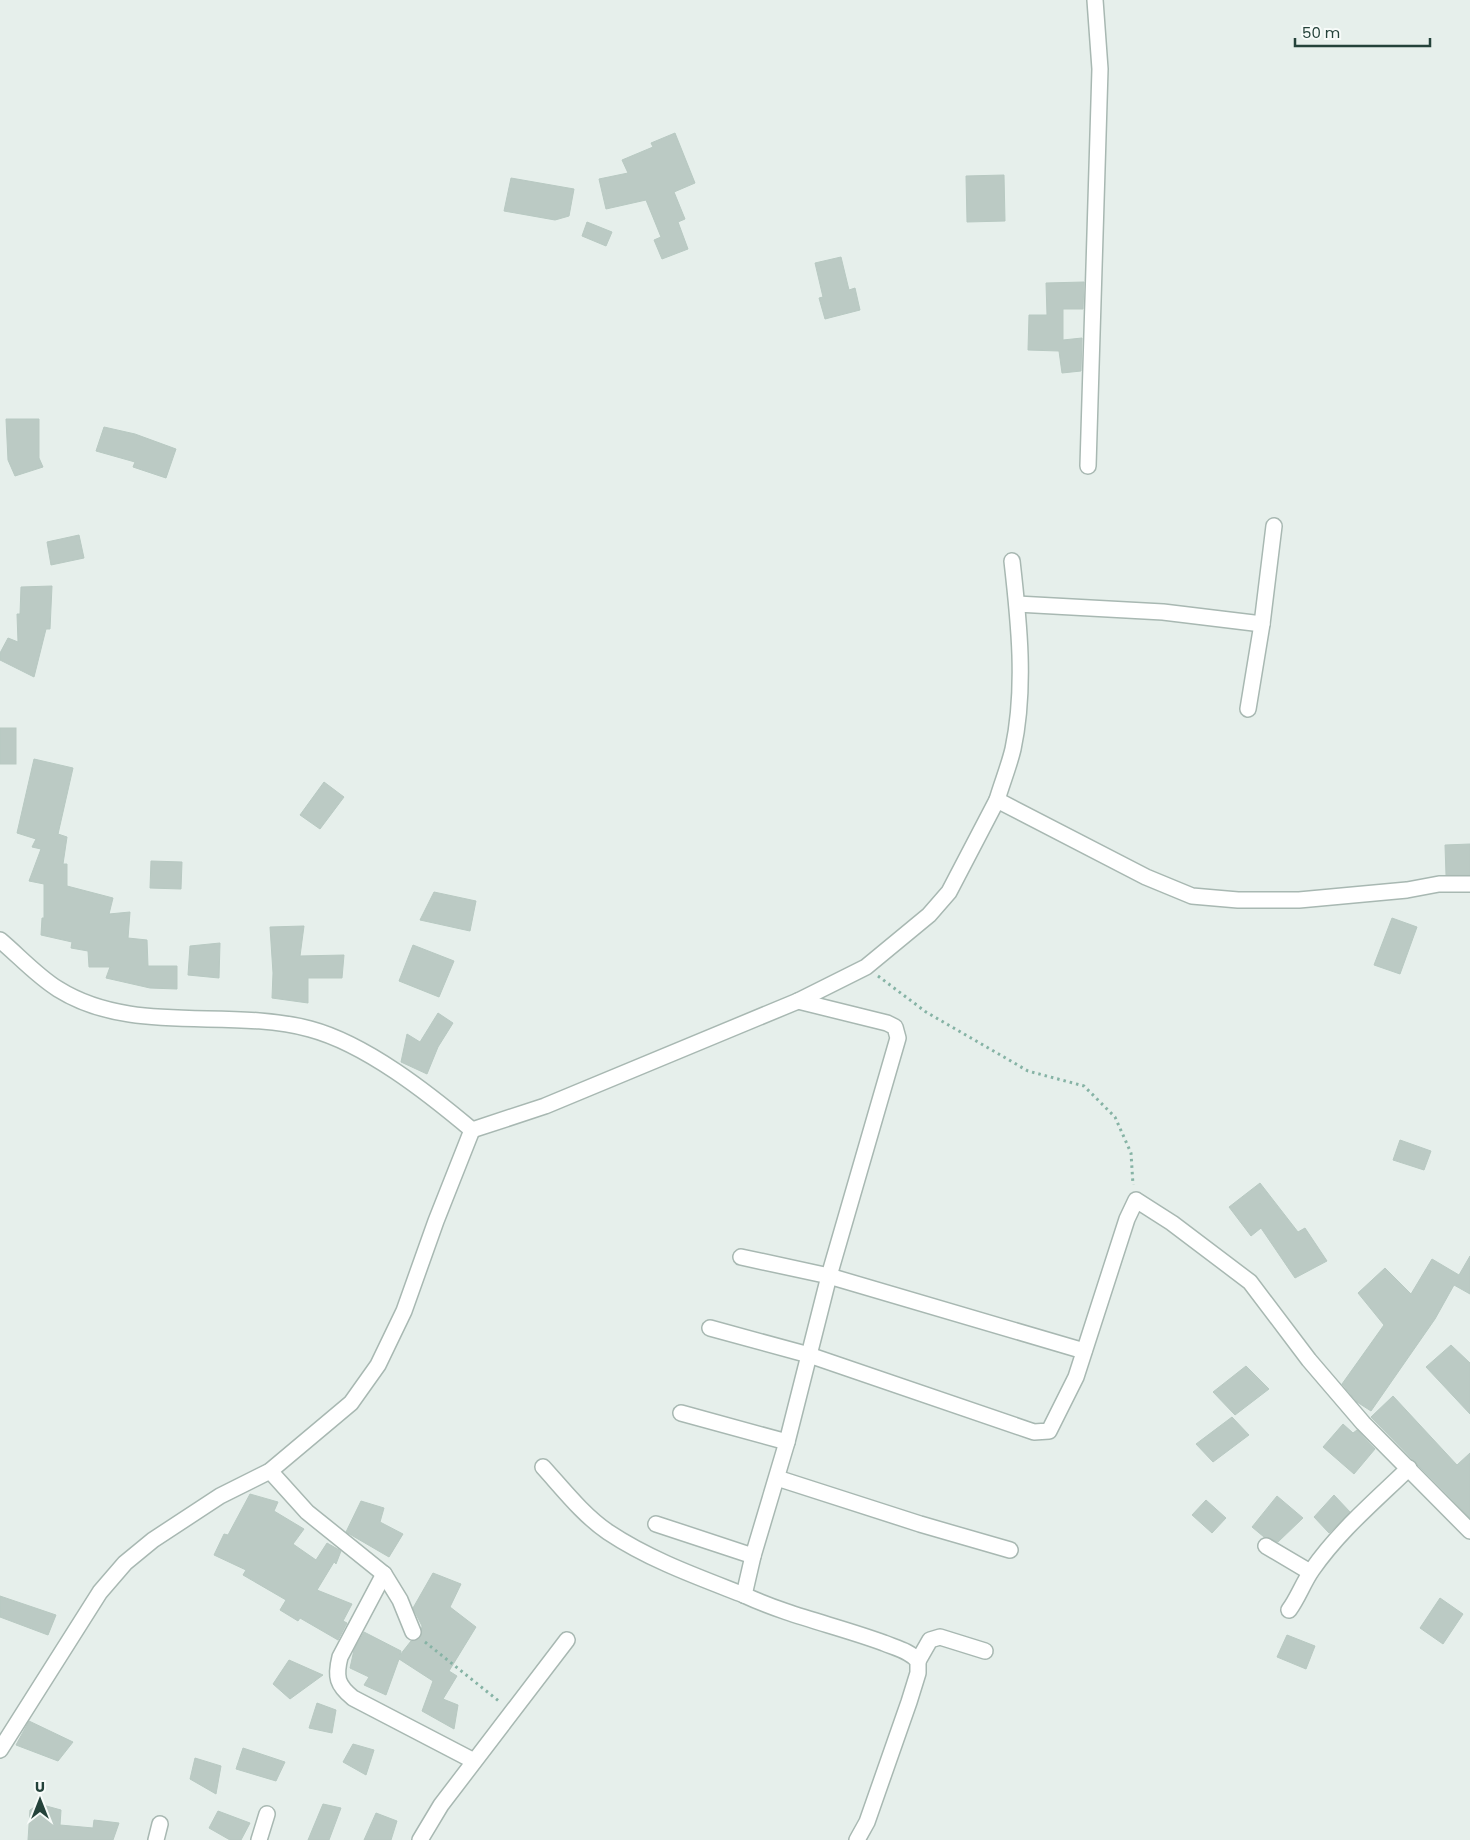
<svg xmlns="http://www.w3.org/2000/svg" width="1470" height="1840" viewBox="0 0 1470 1840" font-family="Poppins,sans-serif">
<rect width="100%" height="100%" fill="#e6efeb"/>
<!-- building -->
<g fill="#bbcac4" stroke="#b8c9c2">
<polygon points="675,133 695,183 674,192 685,219 678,222 688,249 662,259 654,240 661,237 646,200 606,209 599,179 628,173 622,160 653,147 651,143"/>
<polygon points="1004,175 1005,221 967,222 966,176"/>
<polygon points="511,178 574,189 569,216 555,220 504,211"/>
<polygon points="587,222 612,232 606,246 582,236"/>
<polygon points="841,257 849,290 855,288 860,310 825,319 819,298 823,297 815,263"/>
<polygon points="1084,282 1083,309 1063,309 1063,340 1082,338 1081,371 1062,373 1059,351 1028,350 1029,315 1047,315 1046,283"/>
<polygon points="6,419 39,419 39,458 43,467 15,476 8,460"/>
<polygon points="104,427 135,434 176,449 166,478 133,467 135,462 96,451"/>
<polygon points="79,535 84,558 51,565 47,542"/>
<polygon points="52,586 50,629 46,629 34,677 0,660 0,653 8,638 18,642 17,614 20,614 21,587"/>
<rect x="0" y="728" width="16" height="36"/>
<polygon points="34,759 73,768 58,834 67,837 63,864 67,864 67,886 113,898 109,914 130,912 128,938 147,940 148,966 177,966 177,989 150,988 106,978 110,967 89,967 88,951 71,948 72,942 41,935 42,918 44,918 44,884 29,881 41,849 32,847 36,839 17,833"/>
<polygon points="324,782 344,797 320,829 300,815"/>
<polygon points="1470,844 1470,875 1446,875 1445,845"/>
<polygon points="151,861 182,862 181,889 150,888"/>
<polygon points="434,892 476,901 470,931 420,920"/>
<polygon points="1392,918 1417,927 1400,974 1374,965"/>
<polygon points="304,926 300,956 344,955 342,978 308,978 308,1003 272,998 273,973 270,927"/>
<polygon points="220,943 219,978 188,975 190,946"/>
<polygon points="413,945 454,961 439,997 399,981"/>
<polygon points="438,1013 453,1023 438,1047 427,1074 401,1062 407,1034 420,1042"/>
<polygon points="1400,1140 1431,1151 1424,1170 1393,1160"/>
<polygon points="1260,1183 1298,1232 1305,1228 1327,1261 1295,1278 1261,1228 1251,1236 1229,1207"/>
<polygon points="1470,1256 1470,1294 1454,1285 1435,1319 1371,1411 1357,1402 1342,1384 1384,1325 1358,1293 1385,1268 1411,1294 1432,1259 1459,1275"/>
<polygon points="1451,1345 1470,1363 1470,1414 1426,1367"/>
<polygon points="1246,1366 1269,1389 1235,1415 1213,1392"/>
<polygon points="1393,1396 1457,1465 1470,1453 1470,1518 1371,1417"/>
<polygon points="1232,1417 1249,1435 1213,1462 1196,1444"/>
<polygon points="1343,1424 1353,1433 1357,1430 1375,1449 1354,1474 1323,1447"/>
<polygon points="250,1494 278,1502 274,1511 304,1529 293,1544 316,1560 327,1543 341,1551 336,1564 334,1562 317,1590 352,1604 343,1621 347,1623 338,1640 300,1618 298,1621 280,1610 286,1600 243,1575 246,1570 214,1555 224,1534 228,1535"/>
<polygon points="1334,1495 1350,1512 1329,1533 1314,1517"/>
<polygon points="1277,1496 1303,1518 1278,1542 1264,1537 1252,1527"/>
<polygon points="1206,1500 1226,1518 1212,1533 1192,1515"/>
<polygon points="361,1501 384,1508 380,1522 403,1534 389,1557 346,1532"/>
<polygon points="433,1573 461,1584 450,1607 476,1627 449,1671 457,1676 443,1699 458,1705 454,1729 422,1711 433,1681 399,1659 386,1695 364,1685 369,1677 350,1668 354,1650 364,1632 401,1651 400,1655 411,1641 420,1638 422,1626 413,1608"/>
<polygon points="0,1596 56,1615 48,1635 0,1617"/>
<polygon points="1440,1598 1463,1614 1443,1644 1420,1628"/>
<polygon points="1287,1635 1315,1646 1306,1669 1277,1657"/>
<polygon points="289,1660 323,1675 290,1699 273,1684"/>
<polygon points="317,1703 336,1710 332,1733 309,1728"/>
<polygon points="29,1721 73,1742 58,1761 16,1745"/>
<polygon points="353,1744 374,1750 366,1775 343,1762"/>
<polygon points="243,1748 285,1762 276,1781 236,1769"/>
<polygon points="195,1758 221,1766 216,1794 190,1779"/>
<polygon points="39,1804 61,1810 60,1825 93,1828 94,1820 119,1823 113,1840 28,1840 30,1810"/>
<polygon points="323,1804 341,1808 329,1840 308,1840"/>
<polygon points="218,1811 250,1823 241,1840 230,1840 209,1828"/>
<polygon points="376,1813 397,1821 391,1840 364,1840"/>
</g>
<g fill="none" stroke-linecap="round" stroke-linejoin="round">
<defs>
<g id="street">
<polyline points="1088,466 1100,69 1095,0"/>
<path d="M 1012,561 C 1019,622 1026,688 1013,749 C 1009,766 1002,783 997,800 L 1146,877 L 1192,896 L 1238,900 L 1299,900 L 1407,890 L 1439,884 L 1470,884"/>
<polyline points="1017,604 1163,612 1262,624"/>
<polyline points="1248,709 1262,624 1274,526"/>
<path d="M 0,940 C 19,956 37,976 58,989 C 133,1036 228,1007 310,1029 C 366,1044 428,1093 472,1130 L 436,1221 L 404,1311 L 378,1365 L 351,1403 L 270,1471 L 220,1496 L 153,1540 L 125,1563 L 100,1592 L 0,1750"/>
<path d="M 798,1001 L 887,1023 L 895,1027 L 898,1038 L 829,1276 L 787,1442 L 753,1556 L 744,1595 C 789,1616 838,1626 884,1643 C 896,1648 910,1651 918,1661 L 918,1673 L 909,1702 L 867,1822 L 857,1840"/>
<polyline points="472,1130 545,1106 798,1001 866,967 929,915 949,892 997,800"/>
<polyline points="741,1257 829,1276 1084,1351"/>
<polyline points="710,1328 809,1355 1034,1432 1049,1431 1076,1377 1127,1219 1136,1200 1172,1223 1250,1282 1309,1360 1363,1423 1470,1531"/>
<polyline points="681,1413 787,1442"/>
<path d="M 543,1467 C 563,1489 583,1515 608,1532 C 650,1560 698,1577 744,1595"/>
<polyline points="270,1471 307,1512 384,1574 400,1600 413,1632"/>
<polyline points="777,1478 920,1524 1010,1550"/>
<polyline points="656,1524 753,1556"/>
<polyline points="1266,1546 1310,1572"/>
<path d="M 384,1574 L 340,1657 C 335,1677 337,1685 353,1698 L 474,1761"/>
<path d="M 1289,1610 C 1298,1598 1303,1583 1312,1570 C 1339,1531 1375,1501 1409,1468"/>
<polyline points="918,1661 930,1640 940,1637 985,1651"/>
<polyline points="156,1840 160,1824"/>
<polyline points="259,1840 267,1814"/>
<polyline points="420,1840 441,1805 567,1640"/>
</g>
</defs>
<!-- street casing -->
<use href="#street" stroke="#a8b8b2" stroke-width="18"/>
<!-- path -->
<g stroke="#86b3a5" stroke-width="3" stroke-dasharray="2.5 4" stroke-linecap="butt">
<polyline points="878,976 926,1012 1028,1071 1084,1086 1115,1117 1131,1153 1133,1185"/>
<polyline points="425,1642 500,1702"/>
</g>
<!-- street -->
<use href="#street" stroke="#fff" stroke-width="15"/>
</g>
<!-- north arrow -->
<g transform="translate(40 1800)" stroke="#f7fbf9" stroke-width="4" paint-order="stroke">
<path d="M0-4L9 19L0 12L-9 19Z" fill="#24423a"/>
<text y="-8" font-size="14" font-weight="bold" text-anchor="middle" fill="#24423a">U</text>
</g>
<!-- scale -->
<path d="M1295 38v8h135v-8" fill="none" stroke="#24423a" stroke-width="2.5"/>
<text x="1302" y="38" font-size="15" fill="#24423a" stroke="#f7fbf9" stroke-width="4" paint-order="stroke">50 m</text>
</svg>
